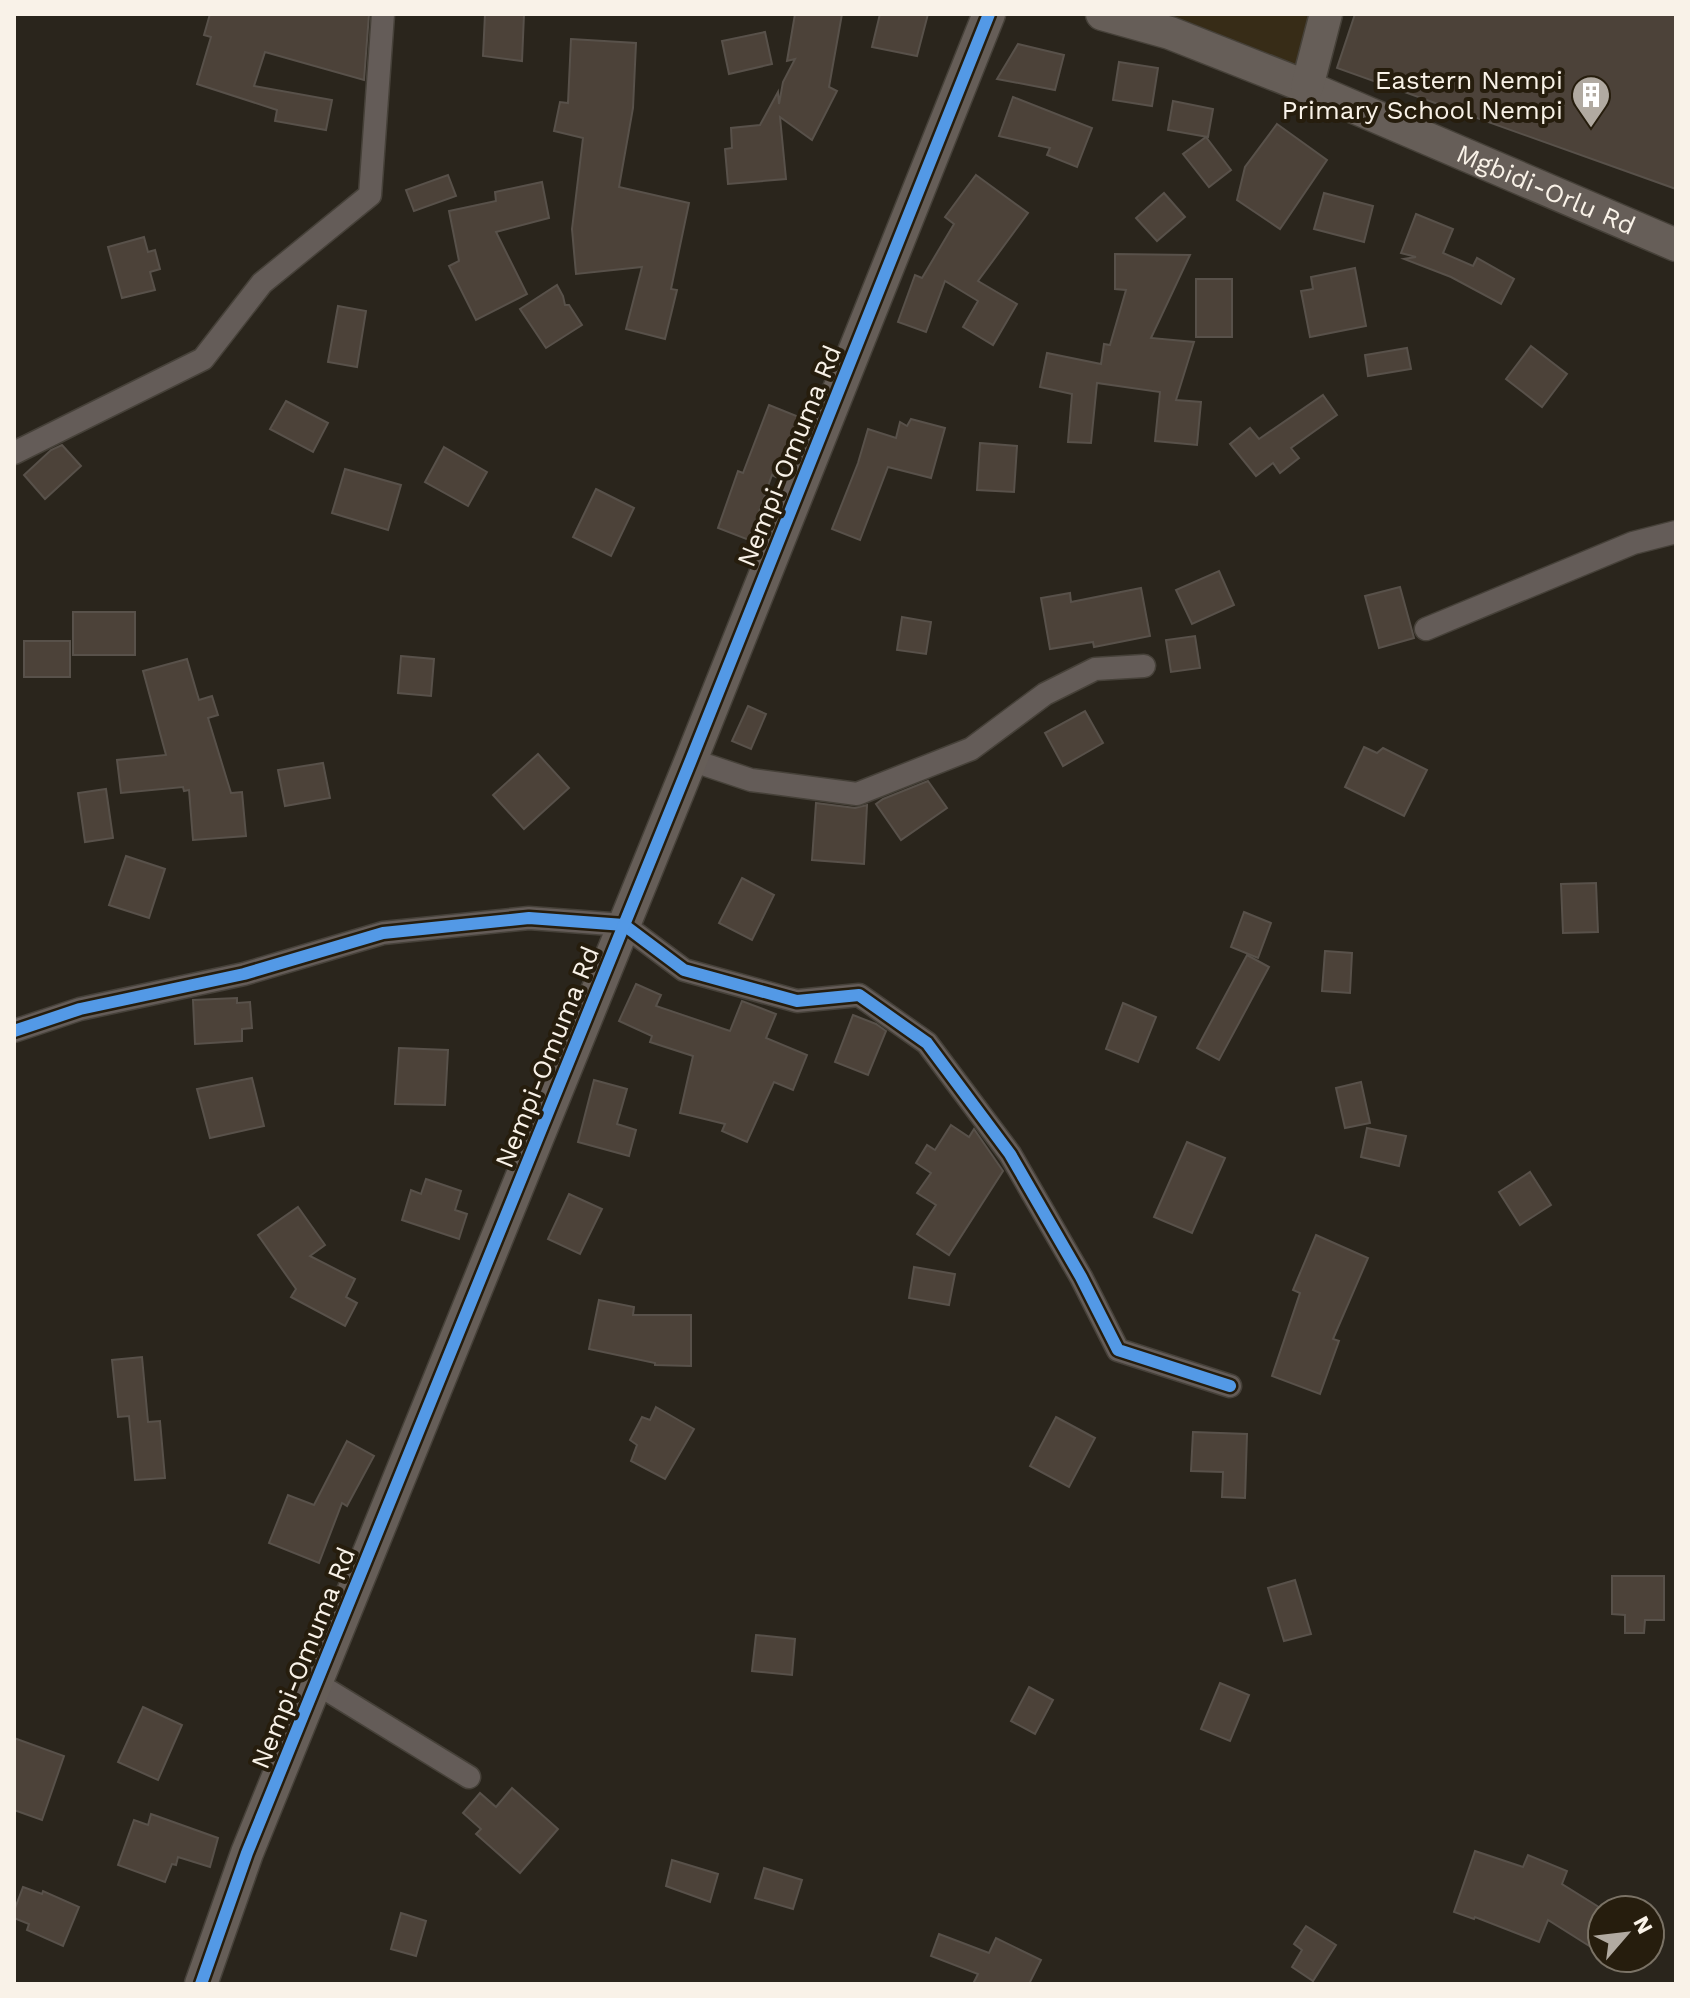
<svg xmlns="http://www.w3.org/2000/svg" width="1690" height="1998" viewBox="0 0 1690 1998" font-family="'Work Sans',sans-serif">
<rect width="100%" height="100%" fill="#2a251c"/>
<!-- built -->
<polygon fill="#372c17" points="1139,14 1322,14 1307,87"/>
<!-- building -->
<g fill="#4c4239" stroke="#58514a" stroke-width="2">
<polygon points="210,14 369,14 364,80 265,52 254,86 332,100 326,130 275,121 277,110 197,84 211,37 204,35"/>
<polygon points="485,14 524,14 522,61 483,56"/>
<polygon points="795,14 842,14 829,87 837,91 812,140 780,117 786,179 728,184 725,149 732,148 731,128 760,125 778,92 779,104 783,82 795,59 787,61"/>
<polygon points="880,14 928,14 917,56 872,47"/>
<polygon points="1355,14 1676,14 1676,189 1337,68"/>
<polygon points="765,32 772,64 729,74 722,41"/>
<polygon points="571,39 636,43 633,108 619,187 689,203 671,289 677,290 665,339 626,329 642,267 576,274 572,229 583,138 554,131 560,102 568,103"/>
<polygon points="1018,44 1064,55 1055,90 997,79"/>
<polygon points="1119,62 1158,68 1152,106 1113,100"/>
<polygon points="1013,97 1092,128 1077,167 1047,155 1050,148 999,136"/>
<polygon points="1173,101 1213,109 1208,137 1168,130"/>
<polygon points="1277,124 1327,160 1280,229 1237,200 1245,167"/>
<polygon points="1206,137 1231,170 1209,187 1183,154"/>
<polygon points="448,175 456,196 414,211 406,190"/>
<polygon points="976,175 1028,213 978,281 1017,304 993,345 963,327 978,301 945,281 926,332 898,322 915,275 922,278 954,224 945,217"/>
<polygon points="542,182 549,218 496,232 527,294 476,320 449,266 459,261 449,211 496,201 495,192"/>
<polygon points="1164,193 1185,217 1157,241 1136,218"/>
<polygon points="1324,193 1373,206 1364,242 1314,229"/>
<polygon points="1416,214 1453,229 1443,253 1473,266 1477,258 1514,279 1501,304 1451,277 1404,259 1416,257 1401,253"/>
<polygon points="144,237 148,252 155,250 160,269 150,272 155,290 122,298 108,247"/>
<polygon points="1115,254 1190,255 1151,338 1194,342 1176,400 1201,402 1197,445 1155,441 1160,392 1097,383 1091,443 1068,442 1072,394 1040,387 1047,353 1101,364 1104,344 1110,345 1126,290 1115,289"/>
<polygon points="1355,268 1366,326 1310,337 1301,291 1313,289 1311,277"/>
<rect x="1196" y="279" width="36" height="58"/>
<polygon points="557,285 563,296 565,305 569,305 582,325 546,348 520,309"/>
<polygon points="338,306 366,311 357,367 328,362"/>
<polygon points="1531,346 1567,374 1542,407 1506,379"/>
<polygon points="1407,348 1411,369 1368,376 1365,355"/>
<polygon points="1323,395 1337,415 1291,448 1299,458 1280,473 1273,463 1256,476 1230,444 1250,428 1259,439"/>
<polygon points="286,401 328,423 313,452 270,429"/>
<polygon points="769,405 799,417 776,477 772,475 749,540 718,528 738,471 743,473"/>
<polygon points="911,419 945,428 931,478 888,467 860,540 832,529 858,463 868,429 896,438 900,422 907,426"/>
<polygon points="980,443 1017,446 1014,492 977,490"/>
<polygon points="62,445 81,466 45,499 24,475 51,450"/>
<polygon points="444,447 487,472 468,506 425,482"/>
<polygon points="345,469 401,485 388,530 332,513"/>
<polygon points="596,489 634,508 611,556 573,537"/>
<polygon points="1219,571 1234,605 1192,624 1176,590"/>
<polygon points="1400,587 1414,638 1379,648 1365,596"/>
<polygon points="1141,588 1150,636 1094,647 1093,642 1050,649 1041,598 1070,593 1071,602"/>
<rect x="73" y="612" width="62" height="43"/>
<polygon points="902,617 931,622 926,654 897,650"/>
<polygon points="1195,636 1200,668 1171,672 1166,640"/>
<rect x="24" y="641" width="46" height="36"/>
<polygon points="401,656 434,659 431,696 398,693"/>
<polygon points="187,659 199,700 212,696 218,715 208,718 231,793 242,792 246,836 193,840 189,790 184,791 183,787 121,793 117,760 166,755 143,671"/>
<polygon points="748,706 766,714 751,749 732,741"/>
<polygon points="1085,711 1103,743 1063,766 1045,733"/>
<polygon points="1364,747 1377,753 1383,748 1427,770 1404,816 1345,787"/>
<polygon points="538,754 569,788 524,829 493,795"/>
<polygon points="323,763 330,798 285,806 278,770"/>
<polygon points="928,781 947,808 901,840 876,804 883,799"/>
<polygon points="106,789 113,838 85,842 78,793"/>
<polygon points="816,803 855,808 867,805 864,864 812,860"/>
<polygon points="126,856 165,869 149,918 109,905"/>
<polygon points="742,878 774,895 752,940 719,923"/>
<polygon points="1596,883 1598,932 1563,933 1561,884"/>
<polygon points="1244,912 1271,923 1258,958 1231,947"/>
<polygon points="1325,951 1352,953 1350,993 1322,991"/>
<polygon points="1247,955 1269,967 1219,1060 1197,1048"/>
<polygon points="636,984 661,995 656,1006 730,1031 742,1001 776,1014 766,1038 807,1055 793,1090 774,1082 747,1142 722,1131 725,1124 680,1113 693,1056 650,1042 652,1036 619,1021"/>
<polygon points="237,998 237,1003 250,1002 252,1028 242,1029 242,1041 195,1044 193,1000"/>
<polygon points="1123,1003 1156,1017 1138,1062 1106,1049"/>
<polygon points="853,1015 876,1024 886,1031 868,1075 835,1062"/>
<polygon points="399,1048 448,1050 445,1105 395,1104"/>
<polygon points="252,1078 264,1126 210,1138 197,1089"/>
<polygon points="594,1080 627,1089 617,1124 636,1130 629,1156 578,1142"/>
<polygon points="1361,1082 1370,1123 1345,1128 1336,1088"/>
<polygon points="951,1125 969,1137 974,1129 1003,1171 949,1255 917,1234 936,1205 917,1193 931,1173 916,1163 927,1145 935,1150"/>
<polygon points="1367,1128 1406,1136 1399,1166 1361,1157"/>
<polygon points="1187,1142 1225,1158 1192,1233 1154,1217"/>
<polygon points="1530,1172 1551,1205 1520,1225 1499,1192"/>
<polygon points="426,1179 461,1191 455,1210 467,1214 459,1239 402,1220 411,1190 421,1194"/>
<polygon points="569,1194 602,1209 580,1254 548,1239"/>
<polygon points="298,1207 325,1245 310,1256 355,1279 346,1297 357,1303 345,1326 291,1297 296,1289 258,1235"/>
<polygon points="1316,1235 1368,1258 1333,1339 1339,1341 1320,1394 1272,1376 1300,1293 1293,1290"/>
<polygon points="914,1267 955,1274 949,1305 909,1298"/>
<polygon points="599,1300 634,1307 633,1315 691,1315 691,1366 655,1365 655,1363 589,1349"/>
<polygon points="142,1357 148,1422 160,1421 165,1478 135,1480 129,1416 118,1417 112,1360"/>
<polygon points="656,1407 694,1429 665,1479 631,1461 637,1445 630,1440 642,1417 650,1420"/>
<polygon points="1056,1417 1095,1438 1069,1487 1030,1466"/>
<polygon points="1193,1432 1247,1434 1245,1498 1222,1497 1223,1472 1191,1471"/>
<polygon points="347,1441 374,1456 347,1506 342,1503 319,1563 269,1543 288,1495 314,1505"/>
<polygon points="1612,1576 1664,1576 1664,1620 1645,1620 1644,1633 1625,1633 1625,1615 1612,1614"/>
<polygon points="1295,1580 1311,1634 1284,1641 1268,1588"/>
<polygon points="756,1635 795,1639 792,1675 752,1671"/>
<polygon points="1220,1683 1249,1695 1230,1741 1201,1729"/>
<polygon points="1029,1687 1053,1700 1035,1734 1011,1721"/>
<polygon points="143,1707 182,1725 158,1780 118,1762"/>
<polygon points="14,1738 64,1756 42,1820 14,1810"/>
<polygon points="512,1788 558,1829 520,1873 476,1834 481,1829 463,1813 480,1793 496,1807"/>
<polygon points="151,1814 218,1838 210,1867 178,1857 176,1865 172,1864 165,1882 118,1865 134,1820 148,1825"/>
<polygon points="1475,1851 1523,1867 1528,1855 1567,1871 1562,1884 1602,1909 1602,1954 1548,1920 1539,1942 1475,1917 1474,1919 1454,1912"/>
<polygon points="672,1860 718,1874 710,1902 666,1886"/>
<polygon points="764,1868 802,1880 793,1909 755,1898"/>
<polygon points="23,1887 42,1894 43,1891 79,1907 63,1946 27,1930 29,1924 14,1918 14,1911"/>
<polygon points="401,1913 426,1921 416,1956 391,1949"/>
<polygon points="1306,1926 1336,1945 1313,1981 1292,1967 1302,1950 1294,1944"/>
<polygon points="939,1934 989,1953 996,1938 1041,1960 1029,1984 973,1984 978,1974 931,1956"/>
</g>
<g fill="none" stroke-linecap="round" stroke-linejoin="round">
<defs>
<g id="street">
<polyline points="14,453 203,359 262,283 370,195 383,14"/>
<polyline points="1426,629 1633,543 1676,532"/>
<polyline points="691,760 751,780 857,794 971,749 1045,694 1095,669 1144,666"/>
<polyline points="14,1031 80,1009 244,974 383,933 529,918 624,925 684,970 797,1001 859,995 927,1043 1010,1154 1081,1277 1118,1350 1230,1386"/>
<polyline points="316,1683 469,1777"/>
</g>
<g id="secondary">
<path id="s1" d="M 1102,14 L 1170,33 L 1307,87 L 1676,245"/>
<polyline points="1307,87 1326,14"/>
<polyline points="201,1984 247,1853 691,760 989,14"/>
</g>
</defs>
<!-- street casing -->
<use href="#street" stroke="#464139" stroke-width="25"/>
<!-- secondary casing -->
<use href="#secondary" stroke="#464139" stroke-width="35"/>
<!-- street -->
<use href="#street" stroke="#645c58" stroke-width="22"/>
<!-- secondary -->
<use href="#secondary" stroke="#665e58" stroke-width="32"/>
<defs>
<g id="cycleway">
<polyline points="14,1031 80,1009 244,974 383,933 529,918 624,925 684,970 797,1001 859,995 927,1043 1010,1154 1081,1277 1118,1350 1230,1386"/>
<polyline points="201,1984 247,1853 691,760 989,14"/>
</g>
</defs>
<!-- cycleway casing -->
<use href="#cycleway" stroke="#261d0d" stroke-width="17"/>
<!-- cycleway -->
<use href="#cycleway" stroke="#5399e6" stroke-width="12"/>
</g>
<!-- icons -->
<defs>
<symbol id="building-pin" viewBox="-11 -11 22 30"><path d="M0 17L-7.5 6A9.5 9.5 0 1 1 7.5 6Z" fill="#b1aaa1" stroke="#261d0d"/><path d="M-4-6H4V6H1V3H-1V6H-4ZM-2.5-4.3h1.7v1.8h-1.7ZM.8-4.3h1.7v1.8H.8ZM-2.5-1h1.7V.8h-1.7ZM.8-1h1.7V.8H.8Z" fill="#fff"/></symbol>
</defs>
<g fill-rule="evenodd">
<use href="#building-pin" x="1569" y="73" width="44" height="60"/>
</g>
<g text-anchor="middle" stroke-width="8" stroke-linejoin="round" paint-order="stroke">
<!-- poi labels -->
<g font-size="26" fill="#f9f2e8" stroke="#261d0d" text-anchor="end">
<text x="1563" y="89">Eastern Nempi<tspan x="1563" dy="30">Primary School Nempi</tspan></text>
</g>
<!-- street labels -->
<g font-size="26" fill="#f9f2e8" stroke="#261d0d">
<text dy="9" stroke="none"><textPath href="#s1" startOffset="478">Mgbidi-Orlu Rd</textPath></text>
<text transform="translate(789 456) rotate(-68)" y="9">Nempi-Omuma Rd</text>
<text transform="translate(547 1057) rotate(-68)" y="9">Nempi-Omuma Rd</text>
<text transform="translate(303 1658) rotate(-68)" y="9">Nempi-Omuma Rd</text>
</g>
</g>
<!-- border -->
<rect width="1690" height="1998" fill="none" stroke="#f9f2e8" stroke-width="32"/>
<!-- north arrow -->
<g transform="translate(1626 1934) rotate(62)"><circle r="38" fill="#261d0d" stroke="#7a7265" stroke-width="2"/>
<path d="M0-6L14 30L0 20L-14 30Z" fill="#b1aaa1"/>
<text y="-12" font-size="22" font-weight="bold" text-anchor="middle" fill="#f9f2e8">N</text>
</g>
</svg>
